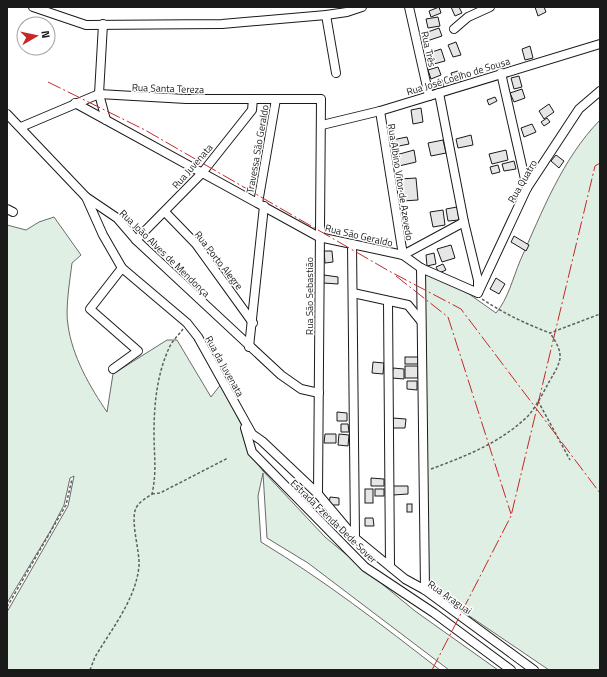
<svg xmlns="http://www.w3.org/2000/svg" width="607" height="677" viewBox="0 0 607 677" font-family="'Titillium Web',sans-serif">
<rect width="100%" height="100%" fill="#fff"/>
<!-- green -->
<g fill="#e0efe3" stroke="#6a6a6a">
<path d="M 600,120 L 600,670 L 549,670 L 428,588 L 425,370 L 425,272 L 469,294 L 496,313 C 508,299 513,278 520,261 C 542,212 562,159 600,120 Z"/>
<path d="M 54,217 L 81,255 L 72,263 C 70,280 65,309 68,325 C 72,356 90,387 107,412 L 113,374 L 167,340 L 177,340 L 211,397 L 221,384 L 242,426 L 250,454 L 263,471 L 325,537 L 415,611 L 498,670 L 449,670 L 308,563 L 267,538 L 263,473 L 258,496 L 261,542 C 324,580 382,625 440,670 L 7,670 L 7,612 L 68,506 L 74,476 L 70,478 L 64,505 L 51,530 L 7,603 L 7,225 L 26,230 L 39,222 Z"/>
</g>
<!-- building -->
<g fill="#e6e6e6" stroke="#1a1a1a">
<polygon points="439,7 441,13 431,17 429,11"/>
<polygon points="451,7 459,7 462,13 455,16"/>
<polygon points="535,7 544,7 546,12 538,16"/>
<polygon points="438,17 440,26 428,28 426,19"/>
<polygon points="439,28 442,36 427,41 425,33"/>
<polygon points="456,42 461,55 453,57 448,45"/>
<polygon points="530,46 533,58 525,60 522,49"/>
<polygon points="441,49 445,61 430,65 426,54"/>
<polygon points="438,67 441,75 431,79 428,70"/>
<polygon points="458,71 461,83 454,84 451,73"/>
<polygon points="519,76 522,87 514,89 511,78"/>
<polygon points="442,80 444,87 434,90 432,83"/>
<polygon points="522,89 525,98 514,102 510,93"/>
<polygon points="495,97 497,101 489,105 487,100"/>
<polygon points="549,104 554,112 544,119 539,111"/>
<polygon points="421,108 423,122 413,124 411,110"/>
<polygon points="547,118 550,122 544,126 541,122"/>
<polygon points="532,124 536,132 524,137 521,128"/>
<polygon points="471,135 473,145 458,148 456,139"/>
<polygon points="407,137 409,144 394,147 392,140"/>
<polygon points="443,140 446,153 431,156 428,143"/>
<polygon points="414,150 416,162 399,166 396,155"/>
<polygon points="506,150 508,160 492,164 489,154"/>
<polygon points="556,155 564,161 559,168 551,161"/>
<polygon points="514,161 516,169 504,171 502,164"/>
<polygon points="498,165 500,172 492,174 490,167"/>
<polygon points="416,178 418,200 402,201 400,179"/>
<polygon points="457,207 459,220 448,221 446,209"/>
<polygon points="443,210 445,225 433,227 430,212"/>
<polygon points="514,236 529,245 526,251 511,242"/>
<polygon points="451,245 455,258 442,262 437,249"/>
<polygon points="324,251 332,251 333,262 325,263"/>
<polygon points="434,253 436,264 427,266 426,255"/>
<polygon points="443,264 446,270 439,273 436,267"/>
<polygon points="324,275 338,277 338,284 323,283"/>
<polygon points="496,278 505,284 499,294 490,289"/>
<rect x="405" y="357" width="13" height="7"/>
<polygon points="373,362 384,363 383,374 372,373"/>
<rect x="405" y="366" width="13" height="12"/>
<polygon points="393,368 404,369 404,379 392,378"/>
<polygon points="407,381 417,381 417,390 407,389"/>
<polygon points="337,412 347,413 347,421 337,421"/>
<polygon points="393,418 406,419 405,428 393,428"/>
<polygon points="341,424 348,424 349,432 341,432"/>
<polygon points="325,434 336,434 336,443 324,443"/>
<polygon points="339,434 349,435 348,446 338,445"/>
<polygon points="371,478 384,479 384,486 371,486"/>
<polygon points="392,486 408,486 408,494 393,495"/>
<rect x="365" y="489" width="8" height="14"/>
<rect x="375" y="489" width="9" height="7"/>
<polygon points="330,497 339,498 339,505 329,505"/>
<rect x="407" y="504" width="5" height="8"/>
<polygon points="365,518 373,518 374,526 365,526"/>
</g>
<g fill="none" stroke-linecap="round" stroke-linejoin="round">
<defs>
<g id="minor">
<polyline points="33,7 86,25 222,24 326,15 347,12 362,7"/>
<polyline points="409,7 429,96"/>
<polyline points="326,15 336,73"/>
<polyline points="103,24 99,94 106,120"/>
<polyline points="454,29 468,17 490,7"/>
<polyline points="501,73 527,188"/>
<polyline points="439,93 464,222 478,280 478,290"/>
<polyline points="75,103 319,237 403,255 421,268 478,293"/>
<polyline points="380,111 403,255 464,222"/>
<polyline points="7,114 86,197 117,218 136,240 281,375 301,389 319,393"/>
<polyline points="322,125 380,111 600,44"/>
<polyline points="21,127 99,94 186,99 321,99 318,494"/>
<polyline points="86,197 103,235 122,268 187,323 198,337 252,434 262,441 318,494 355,538 405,579 425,590 534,670"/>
<polyline points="258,203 276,99"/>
<polyline points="7,209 13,212"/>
<polyline points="165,212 196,244 253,323"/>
<polyline points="136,240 202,173 252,110 253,99"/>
<polyline points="352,244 355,538"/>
<polyline points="421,268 425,590"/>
<polyline points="353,293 408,305 421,321"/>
<polyline points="478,293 527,188 579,109 600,91"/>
<polyline points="388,302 390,566"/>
<polyline points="249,347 264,206"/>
<polyline points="113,369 138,351 90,309 122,268"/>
<polyline points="245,428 252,452 365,567 434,613 511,670"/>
</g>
</defs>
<!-- minor casing -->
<use href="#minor" stroke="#1a1a1a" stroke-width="10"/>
<!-- path -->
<g stroke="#5f5f5f" stroke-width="1.5" stroke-dasharray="3 2" stroke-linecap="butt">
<path d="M 482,299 C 503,313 526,324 550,333 L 600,314"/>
<polyline points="538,401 570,460"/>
<path d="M 431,469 C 466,456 500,443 528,416 C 536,407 543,393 549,382 C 562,360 565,355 550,333"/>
<polyline points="152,494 160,493 228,458"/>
<polyline points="7,607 66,505 72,479"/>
<path d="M 90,670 L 95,657 C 111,630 136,599 139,566 C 140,551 130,521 136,508 C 139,502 146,498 152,494 C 157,471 154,456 154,433 C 154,404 157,373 170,346 C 173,340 179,335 183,329"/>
</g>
<!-- minor -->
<use href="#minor" stroke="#fff" stroke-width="8"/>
<!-- power -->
<g stroke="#c62828" stroke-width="1" stroke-dasharray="14 3 2 3" stroke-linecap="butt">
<polyline points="48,82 145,130 389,271 461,309 600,493"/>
<polyline points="396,276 448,317 511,514"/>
<polyline points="432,670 511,516 595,166 600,163"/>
</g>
</g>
<g text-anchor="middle" stroke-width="3" stroke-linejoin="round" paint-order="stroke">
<!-- street labels -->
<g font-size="10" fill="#1a1a1a" stroke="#fff">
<text transform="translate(429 49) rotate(77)" y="4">Rua Três</text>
<text transform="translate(458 76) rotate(-17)" y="4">Rua José Coelho de Sousa</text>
<text transform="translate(168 88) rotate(2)" y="4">Rua Santa Tereza</text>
<text transform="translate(257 149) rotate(-80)" y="4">Travessa São Geraldo</text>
<text transform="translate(192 166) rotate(-49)" y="4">Rua Juvenata</text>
<text transform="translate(522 181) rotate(-60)" y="4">Rua Quatro</text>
<text transform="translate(401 182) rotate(81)" y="4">Rua Albino Vitor de Azevedo</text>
<text transform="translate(359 235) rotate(13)" y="4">Rua São Geraldo</text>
<text transform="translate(165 253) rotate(44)" y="4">Rua João Alves de Mendonça</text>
<text transform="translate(219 260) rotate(52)" y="4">Rua Porto Alegre</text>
<text transform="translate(309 296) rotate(-90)" y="4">Rua São Sebastião</text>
<text transform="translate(225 366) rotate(61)" y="4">Rua da Juvenata</text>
<text transform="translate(334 521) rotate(44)" y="4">Estrada Fzenda Dede Sover</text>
<text transform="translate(450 597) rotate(35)" y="4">Rua Araguai</text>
</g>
</g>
<!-- border -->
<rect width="607" height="677" fill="none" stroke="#1a1a1a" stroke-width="16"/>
<!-- north arrow -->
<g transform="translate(36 36) rotate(81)"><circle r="19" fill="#ffffff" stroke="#a3a3a3"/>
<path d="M0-3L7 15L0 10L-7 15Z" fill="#c62828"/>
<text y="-6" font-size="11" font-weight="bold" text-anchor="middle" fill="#1a1a1a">N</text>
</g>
</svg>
